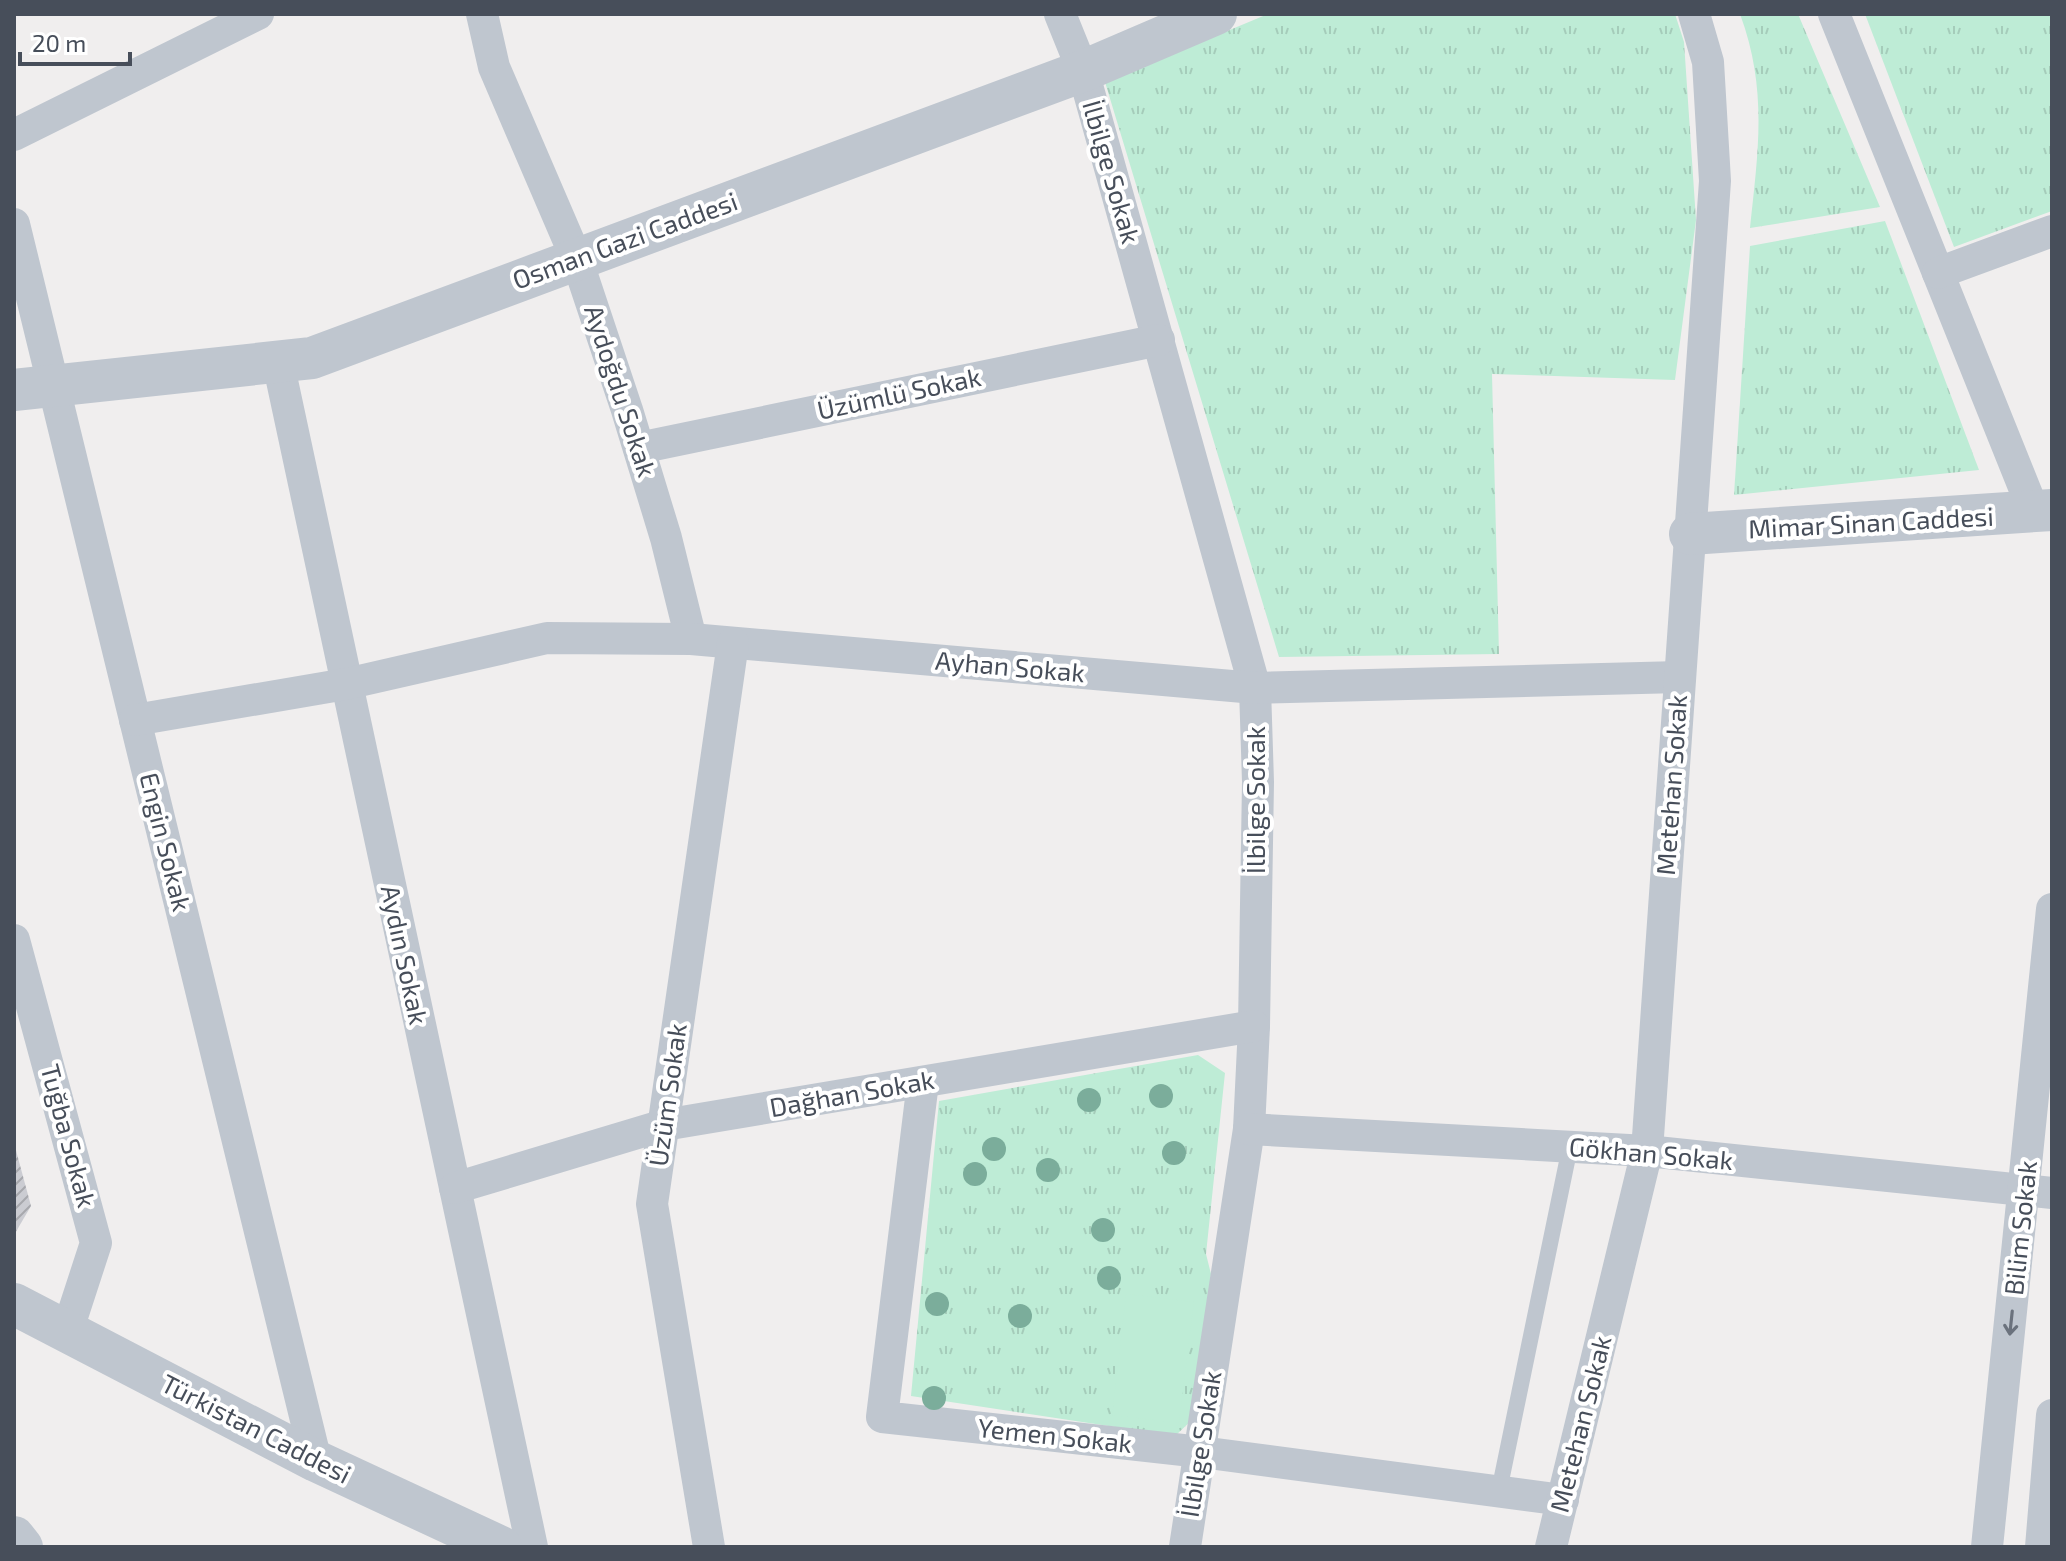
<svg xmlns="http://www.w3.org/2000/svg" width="2066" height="1561" viewBox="0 0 2066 1561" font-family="'Exo 2',sans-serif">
<defs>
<pattern id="grass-tufts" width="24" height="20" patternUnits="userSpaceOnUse" patternTransform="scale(2)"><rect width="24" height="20" fill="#beecd6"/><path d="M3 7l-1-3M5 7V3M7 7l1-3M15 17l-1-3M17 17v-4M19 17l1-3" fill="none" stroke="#a5ccba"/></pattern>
<pattern id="building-hatch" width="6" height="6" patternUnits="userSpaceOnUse" patternTransform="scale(2)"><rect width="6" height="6" fill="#cbccd2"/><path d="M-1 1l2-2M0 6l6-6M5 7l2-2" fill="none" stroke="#a7a8ad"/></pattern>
</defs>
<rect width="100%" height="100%" fill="#f0eeee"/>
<!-- grass -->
<g fill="url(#grass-tufts)">
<polygon points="1268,14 1675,14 1684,42 1696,220 1675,380 1492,374 1499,654 1279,657 1105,82"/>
<path d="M 1740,14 L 1798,14 L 1880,207 L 1750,228 C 1758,151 1768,90 1740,14 Z"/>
<polygon points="1865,14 2052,14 2052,211 1954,247"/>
<polygon points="1885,221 1979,470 1734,495 1750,246"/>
<polygon points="1198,1055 1225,1073 1206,1254 1211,1274 1193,1419 1175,1436 911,1396 939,1101"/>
</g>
<!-- pitch -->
<polygon fill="#beecd6" points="1126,1294 1194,1302 1179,1423 1112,1415"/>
<!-- building -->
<polygon fill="url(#building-hatch)" points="14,1143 31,1206 14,1235"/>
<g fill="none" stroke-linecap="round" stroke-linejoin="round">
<!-- service -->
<polyline stroke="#bfc6cf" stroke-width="16" points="1499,1491 1570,1147"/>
<!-- minor -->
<g stroke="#bfc6cf" stroke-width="32">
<polyline points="482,14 494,67 577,260 627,410 666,538 691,639"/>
<polyline points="1060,14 1083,71 1255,688 1258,782 1254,1026 1249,1129 1185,1547"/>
<polyline points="1834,14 2034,512"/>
<polyline points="14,135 258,14"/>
<polyline points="14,224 316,1461"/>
<polyline points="1938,273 2052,231"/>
<polyline points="278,362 532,1547"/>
<polyline points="639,448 1159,340"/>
<polyline points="135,720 346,684 547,638 691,639 1255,688 1680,677"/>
<polyline points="14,940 96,1243 67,1332"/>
<polyline points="923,1082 882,1417 1201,1452 1563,1500"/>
<polyline points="1249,1129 1647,1151 2052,1193"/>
<polyline points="455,1188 664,1125 1254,1026"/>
<polyline points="709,1547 652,1204 733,643"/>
<polyline points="1551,1547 1647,1151 1715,181 1708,62 1694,14"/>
<polyline points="1987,1547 2052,909"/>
<polyline points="2041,1547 2052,1415"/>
</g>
<!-- tertiary -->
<g stroke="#bfc6cf" stroke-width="42">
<polyline points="14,390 312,358 1083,71 1216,14"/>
<polyline points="1690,534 2052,510"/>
<polyline points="14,1304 316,1461 501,1547"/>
<polyline points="14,1537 22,1547"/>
</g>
</g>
<!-- trees -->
<g fill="#7bad9b">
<circle cx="1161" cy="1096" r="12"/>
<circle cx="1089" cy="1100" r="12"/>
<circle cx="994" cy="1149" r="12"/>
<circle cx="1174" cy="1153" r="12"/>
<circle cx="1048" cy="1170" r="12"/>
<circle cx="975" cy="1174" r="12"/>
<circle cx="1103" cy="1230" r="12"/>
<circle cx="1109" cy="1278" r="12"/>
<circle cx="937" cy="1304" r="12"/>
<circle cx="1020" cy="1316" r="12"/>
<circle cx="934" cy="1398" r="12"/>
</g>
<!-- one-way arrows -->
<defs><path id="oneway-shaft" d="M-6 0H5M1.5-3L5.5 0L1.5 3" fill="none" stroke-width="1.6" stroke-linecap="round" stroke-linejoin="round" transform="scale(2)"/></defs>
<use stroke="#6b727d" href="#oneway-shaft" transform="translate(2011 1323) rotate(96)"/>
<g text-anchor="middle" stroke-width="8" stroke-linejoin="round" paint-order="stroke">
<!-- street labels -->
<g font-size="26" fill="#474e5a" stroke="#fff">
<text transform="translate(1111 172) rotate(74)" y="9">İlbilge Sokak</text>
<text transform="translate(625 241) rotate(-20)" y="9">Osman Gazi Caddesi</text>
<text transform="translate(620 391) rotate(72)" y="9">Aydoğdu Sokak</text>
<text transform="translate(899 394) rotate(-12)" y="9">Üzümlü Sokak</text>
<text transform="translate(1871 523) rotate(-3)" y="9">Mimar Sinan Caddesi</text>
<text transform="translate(1010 667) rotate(5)" y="9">Ayhan Sokak</text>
<text transform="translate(1672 785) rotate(-86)" y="9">Metehan Sokak</text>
<text transform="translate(1256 800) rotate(-90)" y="9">İlbilge Sokak</text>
<text transform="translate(165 842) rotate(76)" y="9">Engin Sokak</text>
<text transform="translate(404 955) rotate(78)" y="9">Aydın Sokak</text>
<text transform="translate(852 1094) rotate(-10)" y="9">Dağhan Sokak</text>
<text transform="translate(668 1095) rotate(-82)" y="9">Üzüm Sokak</text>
<text transform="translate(68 1136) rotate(75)" y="9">Tuğba Sokak</text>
<text transform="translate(1651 1154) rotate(5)" y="9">Gökhan Sokak</text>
<text transform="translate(2021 1228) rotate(-84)" y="9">Bilim Sokak</text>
<text transform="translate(1581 1424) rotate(-76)" y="9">Metehan Sokak</text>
<text transform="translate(256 1429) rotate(27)" y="9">Türkistan Caddesi</text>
<text transform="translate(1055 1436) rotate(6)" y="9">Yemen Sokak</text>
<text transform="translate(1201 1444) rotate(-81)" y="9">İlbilge Sokak</text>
</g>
</g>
<!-- border -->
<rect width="2066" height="1561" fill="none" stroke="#474e5a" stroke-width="32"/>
<!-- scale -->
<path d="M20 52v12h110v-12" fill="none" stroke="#474e5a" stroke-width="4"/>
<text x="32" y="52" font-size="24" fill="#474e5a" stroke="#ffffff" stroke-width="6" paint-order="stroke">20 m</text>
</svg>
